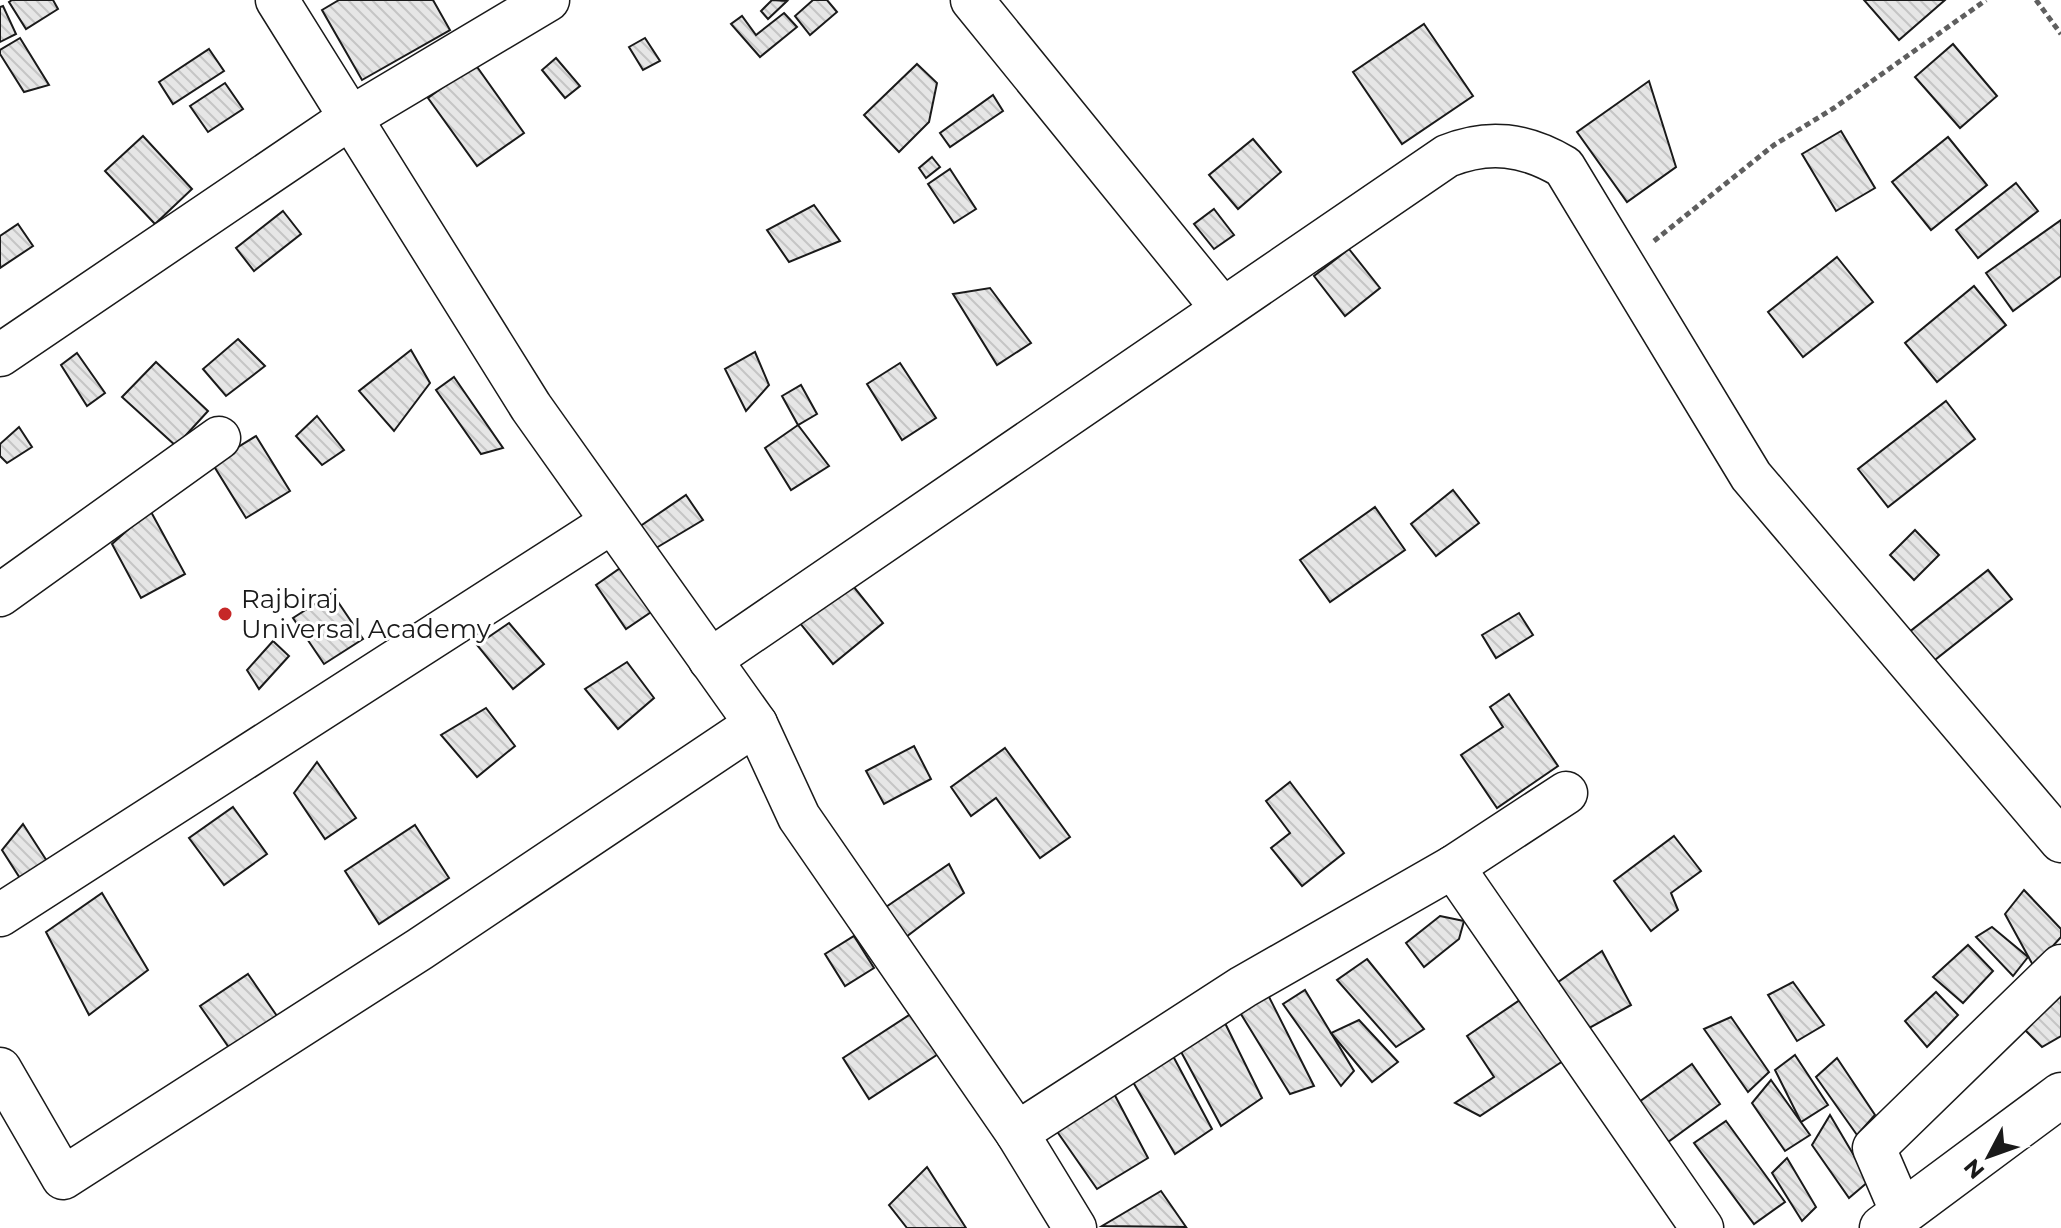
<svg xmlns="http://www.w3.org/2000/svg" width="2061" height="1228" viewBox="0 0 2061 1228" font-family="Montserrat,sans-serif">
<defs>
<pattern id="building-back-hatch" width="6" height="6" patternUnits="userSpaceOnUse" patternTransform="scale(2)"><rect width="6" height="6" fill="#e6e6e6"/><path d="M-1 5l2 2M0 0l6 6M5-1l2 2" fill="none" stroke="#c5c5c5"/></pattern>
</defs>
<rect width="100%" height="100%" fill="#fff"/>
<!-- building -->
<g fill="url(#building-back-hatch)" stroke="#1a1a1a" stroke-width="2">
<polygon points="12,0 53,0 58,9 26,29 9,2"/>
<polygon points="339,0 433,0 450,30 362,80 322,10"/>
<polygon points="772,0 787,1 768,19 761,11"/>
<polygon points="813,0 827,0 837,12 810,35 795,16"/>
<polygon points="1864,0 1945,0 1899,40"/>
<polygon points="3,6 16,34 0,42 0,7"/>
<polygon points="784,13 797,27 760,57 731,24 742,16 756,35"/>
<polygon points="1424,24 1473,96 1402,144 1353,72"/>
<polygon points="20,38 49,85 24,92 0,54 0,50"/>
<polygon points="645,38 660,61 643,70 629,47"/>
<polygon points="1953,44 1997,96 1960,128 1915,77"/>
<polygon points="209,49 224,71 173,104 159,82"/>
<polygon points="556,58 580,86 565,98 542,70"/>
<polygon points="475,64 524,133 477,166 428,98"/>
<polygon points="917,64 937,83 929,122 899,152 864,115"/>
<polygon points="1649,81 1676,167 1627,202 1577,132"/>
<polygon points="225,83 243,109 208,132 190,106"/>
<polygon points="993,95 1003,111 950,147 940,133"/>
<polygon points="1841,131 1875,188 1836,211 1802,154"/>
<polygon points="143,136 192,189 155,224 105,171"/>
<polygon points="1948,137 1987,185 1931,230 1892,182"/>
<polygon points="1253,139 1281,172 1238,209 1209,175"/>
<polygon points="932,157 940,167 926,178 919,168"/>
<polygon points="950,169 976,209 954,223 928,184"/>
<polygon points="2016,183 2038,211 1978,258 1956,230"/>
<polygon points="814,205 840,241 789,262 767,230"/>
<polygon points="1214,209 1234,235 1214,249 1194,224"/>
<polygon points="283,211 301,234 254,271 236,248"/>
<polygon points="2061,220 2061,276 2013,311 1986,273"/>
<polygon points="18,224 33,246 0,268 0,236"/>
<polygon points="1349,249 1380,288 1345,316 1314,276"/>
<polygon points="1837,257 1873,302 1803,357 1768,312"/>
<polygon points="1974,286 2006,325 1937,382 1905,343"/>
<polygon points="990,288 1031,343 997,365 953,294"/>
<polygon points="238,339 265,366 226,396 203,369"/>
<polygon points="411,350 430,383 394,431 359,391"/>
<polygon points="755,352 769,385 746,411 725,369"/>
<polygon points="77,353 105,393 87,406 61,365"/>
<polygon points="156,362 208,411 176,446 122,397"/>
<polygon points="900,363 936,418 902,440 867,384"/>
<polygon points="454,377 503,448 481,454 436,390"/>
<polygon points="801,385 817,414 798,425 782,396"/>
<polygon points="1946,401 1975,439 1888,507 1858,469"/>
<polygon points="317,416 344,450 322,465 296,436"/>
<polygon points="798,425 829,466 791,490 765,448"/>
<polygon points="19,427 32,447 7,463 0,456 0,444"/>
<polygon points="256,436 290,491 246,518 212,463"/>
<polygon points="1453,490 1479,523 1436,556 1411,524"/>
<polygon points="686,495 703,520 651,551 636,529"/>
<polygon points="1375,507 1405,550 1330,602 1300,560"/>
<polygon points="150,510 185,574 141,598 112,544"/>
<polygon points="1915,530 1939,555 1914,580 1890,555"/>
<polygon points="626,564 657,608 626,629 596,585"/>
<polygon points="1988,570 2012,599 1931,663 1908,633"/>
<polygon points="849,581 883,623 833,664 799,622"/>
<polygon points="332,593 363,639 324,664 293,618"/>
<polygon points="1519,613 1533,635 1496,658 1482,635"/>
<polygon points="509,623 544,664 513,689 477,645"/>
<polygon points="273,641 289,656 259,689 247,670"/>
<polygon points="627,662 654,698 618,729 585,689"/>
<polygon points="1509,694 1558,766 1497,808 1461,755 1503,727 1490,707"/>
<polygon points="486,708 515,746 477,777 441,735"/>
<polygon points="914,746 931,779 884,804 866,771"/>
<polygon points="1005,748 1070,837 1040,858 996,798 971,816 951,787"/>
<polygon points="317,762 356,818 325,839 294,793"/>
<polygon points="1290,782 1344,853 1302,886 1271,848 1290,833 1266,801"/>
<polygon points="233,807 267,854 224,885 189,838"/>
<polygon points="23,824 52,869 25,886 2,850"/>
<polygon points="415,825 449,878 379,924 345,871"/>
<polygon points="1674,836 1701,871 1671,893 1678,910 1651,931 1614,881"/>
<polygon points="949,864 964,893 902,940 883,909"/>
<polygon points="2024,890 2061,929 2061,937 2034,967 2005,914"/>
<polygon points="102,893 148,970 89,1015 46,932"/>
<polygon points="1440,916 1464,921 1459,939 1424,967 1406,943"/>
<polygon points="1992,927 2028,957 2013,976 1976,937"/>
<polygon points="854,936 874,968 845,986 825,954"/>
<polygon points="1968,945 1993,971 1963,1003 1933,977"/>
<polygon points="1602,951 1631,1005 1582,1032 1547,990"/>
<polygon points="1367,959 1424,1029 1396,1047 1337,980"/>
<polygon points="248,974 277,1016 230,1049 200,1006"/>
<polygon points="1793,982 1824,1025 1797,1041 1768,995"/>
<polygon points="2061,985 2061,1036 2042,1047 2018,1023"/>
<polygon points="1264,987 1314,1086 1290,1094 1236,1006"/>
<polygon points="1305,990 1354,1071 1341,1086 1283,1004"/>
<polygon points="1936,992 1958,1015 1927,1047 1905,1021"/>
<polygon points="1527,995 1569,1057 1480,1116 1455,1103 1494,1077 1467,1036"/>
<polygon points="923,1006 949,1047 869,1099 843,1058"/>
<polygon points="1731,1017 1769,1072 1748,1092 1704,1029"/>
<polygon points="1223,1019 1262,1098 1221,1126 1179,1048"/>
<polygon points="1359,1020 1398,1062 1372,1082 1331,1033"/>
<polygon points="1795,1055 1828,1105 1801,1122 1775,1070"/>
<polygon points="1173,1056 1212,1129 1175,1154 1133,1082"/>
<polygon points="1837,1058 1875,1115 1857,1135 1816,1077"/>
<polygon points="1692,1064 1720,1104 1668,1142 1639,1102"/>
<polygon points="1771,1080 1810,1135 1785,1151 1752,1103"/>
<polygon points="1111,1088 1148,1158 1097,1189 1056,1130"/>
<polygon points="1830,1115 1869,1181 1849,1198 1812,1145"/>
<polygon points="1726,1121 1785,1202 1754,1224 1694,1143"/>
<polygon points="1787,1158 1816,1207 1802,1221 1772,1173"/>
<polygon points="927,1167 966,1228 907,1228 889,1205"/>
<polygon points="1161,1191 1186,1227 1102,1226"/>
</g>
<g fill="none" stroke-linecap="round" stroke-linejoin="round">
<defs>
<g id="minor">
<polyline points="277,0 531,407 756,724 799,817 1017,1133 1075,1228"/>
<polyline points="972,0 1222,308"/>
<polyline points="0,355 350,118 548,0"/>
<polyline points="0,595 219,438"/>
<path d="M 710,660 L 1447,156 C 1489,139 1525,144 1564,167 L 1751,476 L 2061,841"/>
<polyline points="1453,867 1702,1228"/>
<polyline points="0,915 612,522"/>
<polyline points="0,1069 63,1178 420,949 756,724"/>
<polyline points="1017,1133 1243,987 1453,867 1566,793"/>
<polyline points="1902,1213 1874,1148 2061,966"/>
</g>
<polyline id="major" points="1882,1228 2061,1095"/>
</defs>
<!-- minor casing -->
<use href="#minor" stroke="#1a1a1a" stroke-width="45"/>
<!-- major casing -->
<use href="#major" stroke="#1a1a1a" stroke-width="47"/>
<!-- path -->
<g stroke="#5f5f5f" stroke-width="5" stroke-dasharray="6 4" stroke-linecap="butt">
<polyline points="2036,0 2061,34"/>
<polyline points="1654,241 1774,145 1834,108 1986,0"/>
</g>
<!-- minor -->
<use href="#minor" stroke="#fff" stroke-width="42"/>
<!-- major -->
<use href="#major" stroke="#fff" stroke-width="44"/>
</g>
<!-- markers -->
<circle fill="#c62828" stroke="#fff" stroke-width="3" cx="225" cy="614" r="8"/>
<g text-anchor="middle" stroke-width="6" stroke-linejoin="round" paint-order="stroke">
<!-- poi labels -->
<g font-size="26" fill="#1a1a1a" stroke="#fff" text-anchor="start">
<text x="241" y="608">Rajbiraj<tspan x="241" dy="30">Universal Academy</tspan></text>
</g>
</g>
<!-- north arrow -->
<g transform="translate(1989 1156) rotate(229)" stroke="#ffffff" stroke-width="6" paint-order="stroke">
<path d="M0-6L14 30L0 20L-14 30Z" fill="#1a1a1a"/>
<text y="-12" font-size="22" font-weight="bold" text-anchor="middle" fill="#1a1a1a">N</text>
</g>
</svg>
